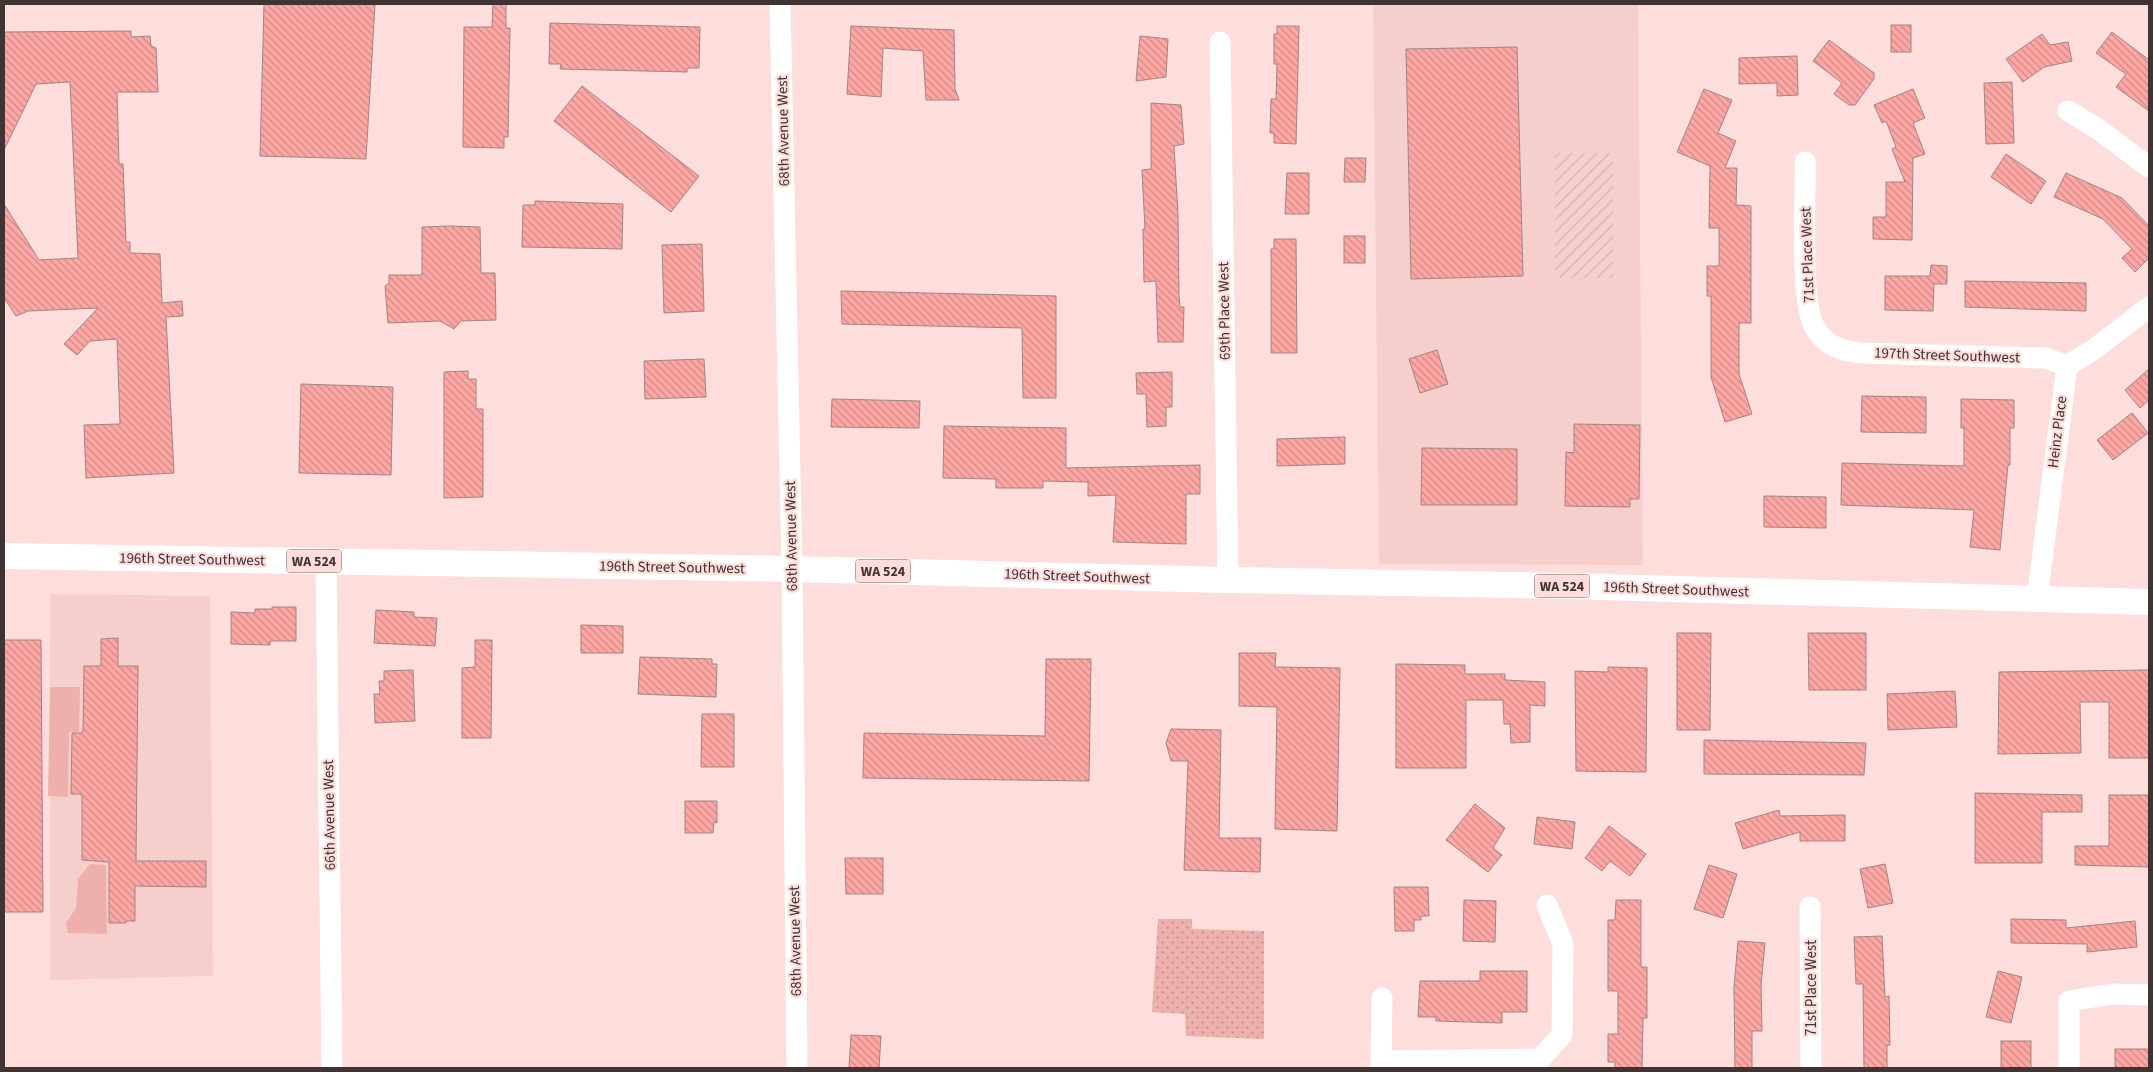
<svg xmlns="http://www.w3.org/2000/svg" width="2153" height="1072" viewBox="0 0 2153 1072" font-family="'Source Sans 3',sans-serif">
<defs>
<pattern id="industrial-furrows" width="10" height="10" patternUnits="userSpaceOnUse" patternTransform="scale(1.25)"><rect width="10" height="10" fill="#f6cfcc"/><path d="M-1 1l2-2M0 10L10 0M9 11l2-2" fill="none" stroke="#d4b2b0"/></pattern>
<pattern id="garden-dots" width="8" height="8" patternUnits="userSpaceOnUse" patternTransform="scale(1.25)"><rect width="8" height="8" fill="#edb0ad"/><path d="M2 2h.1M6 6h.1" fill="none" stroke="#c1908d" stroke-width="1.8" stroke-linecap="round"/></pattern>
<pattern id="building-back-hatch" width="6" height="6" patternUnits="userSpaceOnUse" patternTransform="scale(1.25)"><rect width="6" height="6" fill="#fea7a4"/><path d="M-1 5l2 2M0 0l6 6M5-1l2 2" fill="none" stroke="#cf8986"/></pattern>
</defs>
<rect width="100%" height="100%" fill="#fddedc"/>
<!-- built -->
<g fill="#f6cfcc">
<polygon points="1373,4 1638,4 1643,565 1379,564"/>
<polygon points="50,594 210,596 213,976 50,980"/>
</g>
<!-- industrial -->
<rect fill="url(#industrial-furrows)" x="1555" y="153" width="58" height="125"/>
<!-- park -->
<g fill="#edb0ad">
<polygon points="50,687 80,687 79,732 69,732 68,797 48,796"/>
<polygon points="90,864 106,865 107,934 68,933 66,923 76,908 78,879"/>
</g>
<!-- garden -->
<polygon fill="url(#garden-dots)" points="1158,919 1192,919 1192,929 1264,931 1264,1039 1186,1036 1185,1014 1152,1012"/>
<!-- building -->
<g fill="url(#building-back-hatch)" stroke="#a18483">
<polygon points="264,4 375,4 366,159 260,156"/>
<polygon points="493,4 506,4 506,28 510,28 508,137 504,137 504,148 463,147 464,27 492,27"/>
<polygon points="550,23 700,27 699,68 687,68 687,72 560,69 561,64 549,64"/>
<rect x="1891" y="25" width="20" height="27"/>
<polygon points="851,26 954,30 955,89 959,100 926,100 923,51 883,48 881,97 847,94"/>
<polygon points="1277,26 1299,26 1296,144 1274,143 1274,133 1270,133 1271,99 1276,99 1277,64 1274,64 1274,34 1277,34"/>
<polygon points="131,31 131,37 150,36 151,46 156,48 158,92 117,92 119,164 123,164 126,242 130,242 130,253 160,254 162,303 182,301 183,316 166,317 174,473 86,478 84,425 120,424 117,339 90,341 77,355 64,344 98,308 28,311 16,316 4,298 4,204 39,260 78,258 70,82 36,84 4,150 4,32"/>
<polygon points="2112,32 2149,60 2149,111 2116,87 2126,74 2096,53"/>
<polygon points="2042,34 2050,45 2068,42 2072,61 2044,67 2023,82 2006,59"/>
<polygon points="1140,36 1168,39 1166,77 1136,81"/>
<polygon points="1829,40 1874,73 1874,79 1855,105 1849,105 1834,94 1842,83 1813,61"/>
<polygon points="1517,47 1523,276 1411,279 1406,49"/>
<polygon points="1797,56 1798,95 1777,96 1777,83 1739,84 1739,58"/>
<polygon points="2012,82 2014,143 1986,144 1984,83"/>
<polygon points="582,86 699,176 671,212 554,121"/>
<polygon points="1704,89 1732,100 1718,133 1736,141 1725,168 1737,168 1736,205 1751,206 1751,323 1739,323 1739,374 1752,414 1725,422 1711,377 1711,296 1707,296 1707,266 1719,266 1719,228 1709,228 1710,166 1677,152"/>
<polygon points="1913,89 1925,118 1913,123 1925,154 1913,158 1912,240 1873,239 1873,217 1886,217 1886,182 1905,182 1892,149 1896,147 1886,121 1882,123 1874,105"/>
<polygon points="1151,103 1181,105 1184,144 1174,146 1178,215 1179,297 1180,307 1184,307 1183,342 1158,342 1156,281 1144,282 1143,229 1145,229 1142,170 1151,169"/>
<polygon points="2006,154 2046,181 2031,204 1991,177"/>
<polygon points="1345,158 1366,158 1365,182 1344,182"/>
<polygon points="1287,173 1309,173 1309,214 1285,214"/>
<polygon points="2066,173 2122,198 2149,226 2149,258 2135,272 2122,258 2132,249 2103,219 2054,197"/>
<polygon points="535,201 623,204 622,249 522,247 523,205 535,205"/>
<polygon points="450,226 480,227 481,273 495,273 496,320 461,321 454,329 440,321 388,323 385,286 389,283 389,275 422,275 422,227"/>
<rect x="1344" y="236" width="21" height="27"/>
<polygon points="1274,239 1296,239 1297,353 1271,353 1271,249 1274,249"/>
<polygon points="702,244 704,311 664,313 662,245"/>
<polygon points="1931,265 1947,266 1947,284 1934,284 1933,311 1885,310 1885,276 1930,276"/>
<polygon points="1965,281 2086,283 2086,311 1965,307"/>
<polygon points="841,291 1056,296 1056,398 1023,398 1022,328 842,324"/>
<polygon points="1437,350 1448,384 1420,393 1409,359"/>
<polygon points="704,359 706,397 645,399 644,361"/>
<polygon points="2149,369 2149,400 2140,408 2125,390"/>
<polygon points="468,371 468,379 476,379 476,409 483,409 483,497 444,498 444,372"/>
<polygon points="1172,372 1172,407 1166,407 1166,426 1147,427 1146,394 1137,394 1136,373"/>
<polygon points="301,384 393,387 391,475 299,473"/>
<polygon points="1862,396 1926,397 1926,433 1861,432"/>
<polygon points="832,399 920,401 919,428 831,427"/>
<polygon points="1961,399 2014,400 2014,428 2010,428 2010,465 2008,465 2000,550 1970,547 1974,510 1841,505 1842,463 1964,466 1964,428 1961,428"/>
<polygon points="2132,413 2148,433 2113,460 2097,440"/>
<polygon points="1574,424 1640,425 1639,499 1630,499 1630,507 1565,506 1566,452 1574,453"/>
<polygon points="944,426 1066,428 1066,468 1200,465 1200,494 1186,494 1186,544 1113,542 1116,495 1088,496 1088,482 1043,481 1043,488 996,488 996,479 943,478"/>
<polygon points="1345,437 1345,464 1277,466 1277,439"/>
<polygon points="1422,448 1517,449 1517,505 1421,505"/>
<polygon points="1764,496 1826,497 1826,528 1764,527"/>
<polygon points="272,607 296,607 296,641 270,641 270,645 231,644 231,612 255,613 255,609 272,609"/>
<polygon points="376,610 414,612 414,617 437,618 435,646 374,643"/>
<polygon points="581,625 623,626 623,653 581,653"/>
<polygon points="1677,633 1711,633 1710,730 1677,730"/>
<polygon points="1808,633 1866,633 1866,690 1809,690"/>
<polygon points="118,638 118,666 138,666 136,861 206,861 206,887 135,886 135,921 126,921 126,923 109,923 109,862 82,860 82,796 80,794 71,794 72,733 81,733 83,731 84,666 101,666 101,639"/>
<polygon points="4,640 41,640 43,912 4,912"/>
<polygon points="475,640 492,640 491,738 462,738 462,668 475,667"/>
<polygon points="1239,653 1276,653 1275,667 1340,668 1337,831 1275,829 1277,707 1239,706"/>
<polygon points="640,657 712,659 712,664 717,664 716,697 638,694"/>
<polygon points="1046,659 1091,659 1089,781 863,778 864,733 1045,736"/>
<polygon points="1396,664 1465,665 1465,674 1505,674 1505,680 1545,682 1545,706 1530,705 1530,742 1511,743 1510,724 1504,724 1503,700 1466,700 1466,768 1396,768"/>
<polygon points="1608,667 1647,668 1646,772 1576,771 1575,671 1608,672"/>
<polygon points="413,670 415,721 375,723 374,694 380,694 379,681 384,681 384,671"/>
<polygon points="2149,670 2149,758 2109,758 2109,702 2080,702 2081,753 1998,754 1999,672"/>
<polygon points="1955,691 1957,727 1888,730 1887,694"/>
<polygon points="702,714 734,714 734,767 701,767"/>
<polygon points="1171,729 1221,730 1219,838 1261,838 1260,872 1184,870 1188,761 1171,761 1166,743"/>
<polygon points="1704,740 1866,743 1864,775 1704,774"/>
<polygon points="1975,793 2082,795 2082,812 2042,812 2042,863 1975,863"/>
<polygon points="2109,795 2149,795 2149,867 2075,865 2075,846 2109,846"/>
<polygon points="685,801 717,801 717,823 714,822 713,833 685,833"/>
<polygon points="1475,804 1505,828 1493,848 1502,855 1488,872 1446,840"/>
<polygon points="1779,810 1780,816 1845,815 1845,841 1800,841 1800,832 1743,849 1735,823"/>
<polygon points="1537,817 1575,822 1572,849 1534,844"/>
<polygon points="1609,826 1646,854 1630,876 1610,861 1602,871 1585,858"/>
<polygon points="845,858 883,858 883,894 846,894"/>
<polygon points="1885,864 1893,903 1868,908 1860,869"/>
<polygon points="1709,865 1737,874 1723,918 1694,909"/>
<polygon points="1394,887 1428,887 1429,916 1421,916 1421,920 1414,920 1414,931 1395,931"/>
<polygon points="1464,900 1496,901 1495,942 1463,941"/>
<polygon points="1616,900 1641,900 1641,967 1647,967 1647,1018 1643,1018 1642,1068 1615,1068 1615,1062 1608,1062 1608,1034 1618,1034 1618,991 1608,991 1608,920 1615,920"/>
<polygon points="2011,919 2066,920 2066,928 2135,921 2137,947 2087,952 2087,944 2011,943"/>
<polygon points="1882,936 1885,997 1889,996 1890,1045 1887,1045 1887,1068 1864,1068 1863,984 1856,984 1854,937"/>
<polygon points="1738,941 1765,943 1761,985 1762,1031 1752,1031 1752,1068 1735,1068 1734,988"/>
<polygon points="1480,971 1527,971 1527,1012 1502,1012 1502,1023 1436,1021 1436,1017 1418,1017 1420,981 1480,981"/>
<polygon points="1998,971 2022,977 2011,1023 1986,1017"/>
<polygon points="851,1035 881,1036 879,1068 849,1068"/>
<rect x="2001" y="1041" width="30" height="27"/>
<rect x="2115" y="1049" width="34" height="19"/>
</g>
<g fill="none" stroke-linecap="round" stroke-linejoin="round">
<!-- minor -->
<g stroke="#fff" stroke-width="21">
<polyline points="780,4 792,569 797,1068"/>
<polyline points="1220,42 1228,580"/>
<polyline points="2068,111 2098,129 2149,167"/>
<path d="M 1805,162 C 1806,196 1800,300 1814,326 C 1824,345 1840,351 1861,353 L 2046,358 L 2067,366"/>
<polyline points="326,562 332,1068"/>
<polyline points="2037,599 2067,366 2093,350 2149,307"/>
<polyline points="1810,907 1811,1068"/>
<polyline points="1381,1061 1540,1059 1562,1035 1563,944 1547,905"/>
<polyline points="1381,1068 1382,998"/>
<polyline points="2069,1068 2069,1001 2113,994 2149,995"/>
</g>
<!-- major -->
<polyline stroke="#fff" stroke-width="26" points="4,556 792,569 1228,580 1566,586 2149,602"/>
</g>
<g text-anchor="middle" stroke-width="4.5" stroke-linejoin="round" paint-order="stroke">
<!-- shield labels -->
<g fill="#fddedc" stroke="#786666" stroke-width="1">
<rect x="286.5" y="549.5" width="55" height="23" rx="4"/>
<rect x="855.5" y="559.5" width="55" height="23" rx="4"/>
<rect x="1534.5" y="574.5" width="55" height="23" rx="4"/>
</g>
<g font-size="14" font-weight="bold" fill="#3f3333">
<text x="314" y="566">WA 524</text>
<text x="883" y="576">WA 524</text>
<text x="1562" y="591">WA 524</text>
</g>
<!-- street labels -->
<g font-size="15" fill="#3f3333" stroke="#fddedc">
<text transform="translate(783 131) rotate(-91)" y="5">68th Avenue West</text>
<text transform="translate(1807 255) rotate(-92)" y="5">71st Place West</text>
<text transform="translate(1224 311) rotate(-91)" y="5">69th Place West</text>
<text transform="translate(1947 355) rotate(2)" y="5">197th Street Southwest</text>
<text transform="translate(2057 432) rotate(-83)" y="5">Heinz Place</text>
<text transform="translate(791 536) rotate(-91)" y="5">68th Avenue West</text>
<text transform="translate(192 559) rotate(1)" y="5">196th Street Southwest</text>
<text transform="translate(672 567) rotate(1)" y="5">196th Street Southwest</text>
<text transform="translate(1077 576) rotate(2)" y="5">196th Street Southwest</text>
<text transform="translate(1676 589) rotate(2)" y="5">196th Street Southwest</text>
<text transform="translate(329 815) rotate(-91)" y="5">66th Avenue West</text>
<text transform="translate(795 941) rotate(-91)" y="5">68th Avenue West</text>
<text transform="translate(1811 988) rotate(-90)" y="5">71st Place West</text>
</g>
</g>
<!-- border -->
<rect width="2153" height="1072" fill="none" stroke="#3f3333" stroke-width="10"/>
</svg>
